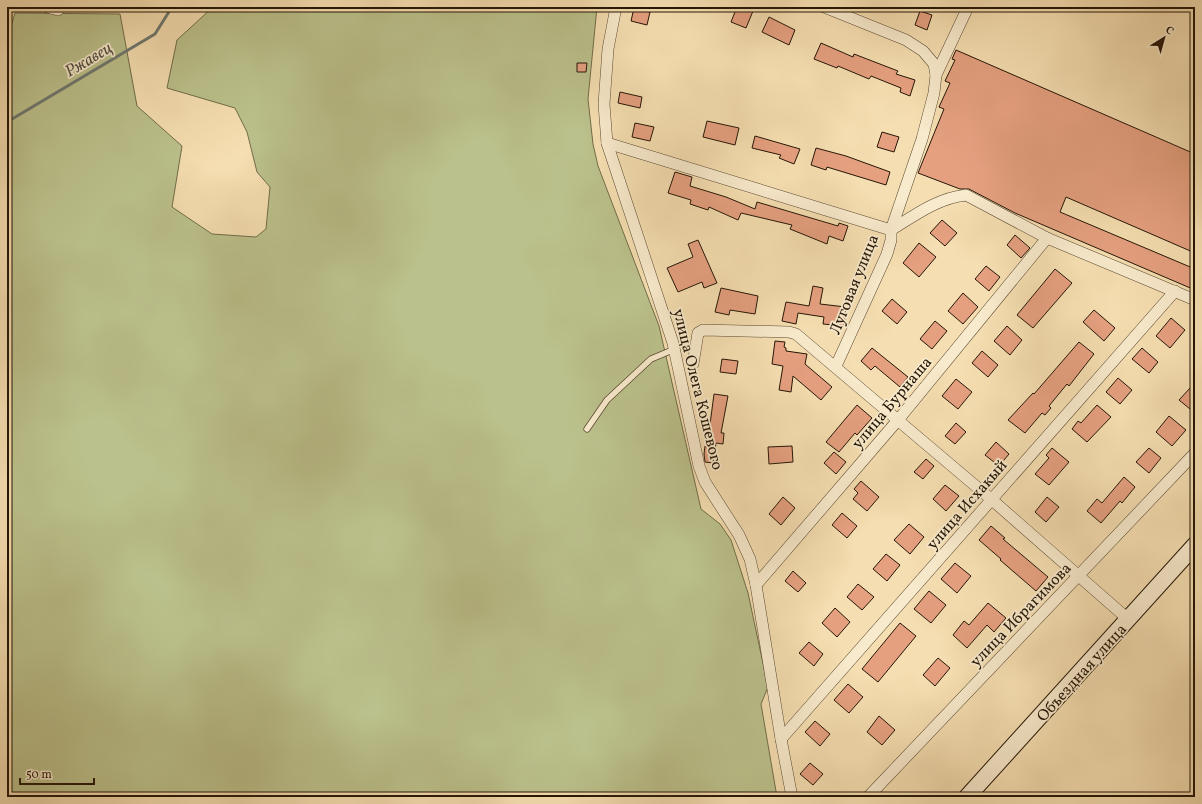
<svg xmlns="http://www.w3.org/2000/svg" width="1202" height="804" viewBox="0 0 1202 804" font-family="Vollkorn,serif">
<rect width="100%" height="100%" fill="#f5deb1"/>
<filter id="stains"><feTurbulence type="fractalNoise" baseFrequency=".005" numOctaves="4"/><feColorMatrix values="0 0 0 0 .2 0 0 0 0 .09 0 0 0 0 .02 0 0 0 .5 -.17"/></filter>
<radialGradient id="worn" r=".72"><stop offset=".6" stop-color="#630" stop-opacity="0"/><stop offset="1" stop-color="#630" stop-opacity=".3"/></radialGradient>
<!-- green -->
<polygon fill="#bbc18c" stroke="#706c49" points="213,7 597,7 588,99 593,144 598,166 659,326 701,509 720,524 731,540 748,593 768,687 761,704 777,797 7,797 7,39 15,13 120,14 137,106 182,146 172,207 212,234 256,237 266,229 270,187 257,172 247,132 235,108 167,88 177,40"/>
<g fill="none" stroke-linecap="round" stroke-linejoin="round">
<!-- stream -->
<polyline stroke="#6f7870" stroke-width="3" points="7,122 155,34 172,7"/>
</g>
<!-- building -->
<g fill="#e5a080" stroke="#251606">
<polygon points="737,7 745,7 753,11 746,28 731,22"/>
<polygon points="634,8 650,12 647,25 631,21"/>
<polygon points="920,11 932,15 927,30 915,25"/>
<polygon points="769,17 795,30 789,45 762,32"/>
<polygon points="821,43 853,57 854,54 885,66 898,71 896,74 915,80 910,96 900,92 901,88 871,76 869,79 838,66 837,68 814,59"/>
<polygon points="956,50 1195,154 1195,253 1066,197 1060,212 1195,269 1195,290 1015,213 969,189 960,189 918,173 944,109 939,107 950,83 945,81 955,60 952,59"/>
<polygon points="577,63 587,63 586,72 577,72"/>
<polygon points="620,92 642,97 640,108 618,103"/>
<polygon points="707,121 739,128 735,145 703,137"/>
<polygon points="635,123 654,127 650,141 632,137"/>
<polygon points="882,132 899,137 894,152 877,147"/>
<polygon points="755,136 800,149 794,164 779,158 781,155 752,148"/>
<polygon points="816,148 846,156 890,172 886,185 827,167 826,170 811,165"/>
<polygon points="675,172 692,177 690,186 726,197 755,209 757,202 838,226 839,223 848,226 843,241 829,236 827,244 790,229 792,225 741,213 738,220 709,207 708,210 690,204 691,200 668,193"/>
<polygon points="942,220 957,233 945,246 930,233"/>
<polygon points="1015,235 1030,248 1021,258 1007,245"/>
<polygon points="698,240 717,283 704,288 702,282 678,292 667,268 693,257 688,244"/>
<polygon points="919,243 936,257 919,277 903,263"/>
<polygon points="986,266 1000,277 989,291 975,279"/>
<polygon points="1055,269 1072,283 1033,328 1017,315"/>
<polygon points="813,286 823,288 820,304 846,307 844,326 823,324 824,317 798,313 796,324 782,321 786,302 809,306"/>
<polygon points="721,288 758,296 755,314 730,310 729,315 715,312"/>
<polygon points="963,293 978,307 963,324 948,311"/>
<polygon points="892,299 907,312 897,324 882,311"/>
<polygon points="1094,310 1115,328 1104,341 1083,322"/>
<polygon points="1171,318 1185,330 1170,348 1156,336"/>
<polygon points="935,321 947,331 932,349 920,339"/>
<polygon points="1007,326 1022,340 1010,355 994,341"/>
<polygon points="775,341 785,342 784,347 786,348 786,351 807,354 805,364 832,387 821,400 793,376 791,392 779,390 783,366 772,364"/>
<polygon points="1079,342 1094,354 1069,386 1067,384 1049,406 1051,408 1045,415 1042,413 1025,433 1008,420 1033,393 1034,394"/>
<polygon points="872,348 908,377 900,387 875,366 871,370 861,361"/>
<polygon points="1142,348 1158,362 1149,373 1132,359"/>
<polygon points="982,351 998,365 988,377 972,363"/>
<polygon points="722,359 738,361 736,374 720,372"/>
<polygon points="1118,378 1132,390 1120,404 1106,392"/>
<polygon points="956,379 972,392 958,409 942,396"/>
<polygon points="1191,387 1195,391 1195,413 1179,400"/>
<polygon points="714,394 728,396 721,433 724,433 723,444 716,443 713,463 705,462 704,454 705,446 707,447"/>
<polygon points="857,405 872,418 857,435 855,433 839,452 826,442"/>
<polygon points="1097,405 1111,417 1087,442 1072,429 1078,421 1081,423"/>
<polygon points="1169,416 1186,430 1172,446 1156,432"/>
<polygon points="956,423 966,432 955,444 945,436"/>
<polygon points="996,442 1009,454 999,466 985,455"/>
<polygon points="792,446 793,462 769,464 768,447"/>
<polygon points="1052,448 1069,462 1049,485 1035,474 1049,458 1046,455"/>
<polygon points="1149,448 1161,458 1149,473 1136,462"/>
<polygon points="834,452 846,462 836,474 824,463"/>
<polygon points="926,459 934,466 923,479 914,472"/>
<polygon points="1124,477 1135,487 1122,503 1120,501 1101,523 1087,511 1097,499 1102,503"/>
<polygon points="861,481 879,497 867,511 853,499 858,493 854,489"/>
<polygon points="945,485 959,496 946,511 933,499"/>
<polygon points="783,497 795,508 781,525 769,514"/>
<polygon points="1047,497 1059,507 1046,522 1035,512"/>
<polygon points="842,513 857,526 847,538 832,525"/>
<polygon points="909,524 924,537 910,554 894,540"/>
<polygon points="991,526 1005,538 1003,539 1048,577 1036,591 1000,560 1001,559 979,540"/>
<polygon points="886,554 900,565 887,581 873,569"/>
<polygon points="955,563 971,576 957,593 941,579"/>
<polygon points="793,571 806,583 798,592 785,581"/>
<polygon points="858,584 874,597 862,610 847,597"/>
<polygon points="929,591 946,605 931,623 914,609"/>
<polygon points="988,603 1006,618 994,632 987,625 967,648 953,635 964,621 969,625"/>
<polygon points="835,608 850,622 837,637 822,623"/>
<polygon points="900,623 916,636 878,682 862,669"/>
<polygon points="809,642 823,654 814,666 799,653"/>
<polygon points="938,658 950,668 935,686 923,675"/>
<polygon points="848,684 863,697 849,713 834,700"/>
<polygon points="879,716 895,730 882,745 867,732"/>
<polygon points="815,721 830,734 820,746 805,732"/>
<polygon points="810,763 823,774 813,785 800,774"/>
</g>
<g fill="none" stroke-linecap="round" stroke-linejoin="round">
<defs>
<polyline id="lane" points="587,429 607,400 651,359 675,349"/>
<g id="street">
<polyline points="47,7 58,10"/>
<polyline points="616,7 608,49 604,104 607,143 673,343 699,466 705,482 739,535 750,559 756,585 781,739 792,797"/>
<path d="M 824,7 L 906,40 L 923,51 L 934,64 L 936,75 L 934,93 L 922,139 L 891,230 C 915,215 938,198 966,195 L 1047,238 L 1195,300"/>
<polyline points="936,75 968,7"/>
<polyline points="607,143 891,230 891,240 887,254 836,366"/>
<polyline points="693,364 698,333 703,330 789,332 796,334 991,499 1129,620"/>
<polyline points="756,585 898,420 1047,238"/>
<polyline points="781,739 1175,291"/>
<polyline points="868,797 1195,453"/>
</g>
<polyline id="secondary" points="967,797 1195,545"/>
</defs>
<!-- lane casing -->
<use href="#lane" stroke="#594831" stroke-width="7"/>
<!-- street casing -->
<use href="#street" stroke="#594831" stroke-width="12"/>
<!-- secondary casing -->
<use href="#secondary" stroke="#251606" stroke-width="18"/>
<!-- lane -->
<use href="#lane" stroke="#f8eacc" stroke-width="5.5"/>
<!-- street -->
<use href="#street" stroke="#f8eacc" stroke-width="11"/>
<!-- secondary -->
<use href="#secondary" stroke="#f8eacc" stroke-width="16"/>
</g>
<g text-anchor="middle" stroke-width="3.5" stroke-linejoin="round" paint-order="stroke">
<!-- street labels -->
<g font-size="16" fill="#251606" stroke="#f8eacc">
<text transform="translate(853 284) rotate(-68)" y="6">Луговая улица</text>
<text transform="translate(699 389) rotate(76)" y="6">улица Олега Кошевого</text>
<text transform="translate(891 402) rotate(-50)" y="6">улица Бурнаша</text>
<text transform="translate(966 504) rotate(-49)" y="6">улица Исхакый</text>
<text transform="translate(1020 614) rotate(-46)" y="6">улица Ибрагимова</text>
<text transform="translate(1081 672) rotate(-48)" y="6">Объездная улица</text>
</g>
<!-- water labels -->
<g font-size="17" font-style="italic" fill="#504f44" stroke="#f8eacc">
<text transform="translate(88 59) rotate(-31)" y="6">Ржавец</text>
</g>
</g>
<!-- margin -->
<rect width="1202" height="804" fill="none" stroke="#f5deb1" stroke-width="24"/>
<rect x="8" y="8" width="1186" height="788" fill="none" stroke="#251606" stroke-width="2"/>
<rect x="12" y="12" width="1178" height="780" fill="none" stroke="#251606"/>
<!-- north arrow -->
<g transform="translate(1164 38) rotate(37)" stroke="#f8eacc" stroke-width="3" paint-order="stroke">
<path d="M0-3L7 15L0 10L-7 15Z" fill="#251606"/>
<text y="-6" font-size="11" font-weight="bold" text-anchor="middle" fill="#251606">С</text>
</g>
<!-- scale -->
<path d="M20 778v6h74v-6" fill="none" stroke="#251606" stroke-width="2"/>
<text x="26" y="778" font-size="12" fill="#251606" stroke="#f8eacc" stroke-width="3" paint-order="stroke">50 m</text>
<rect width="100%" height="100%" filter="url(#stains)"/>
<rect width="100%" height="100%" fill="url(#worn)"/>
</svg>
